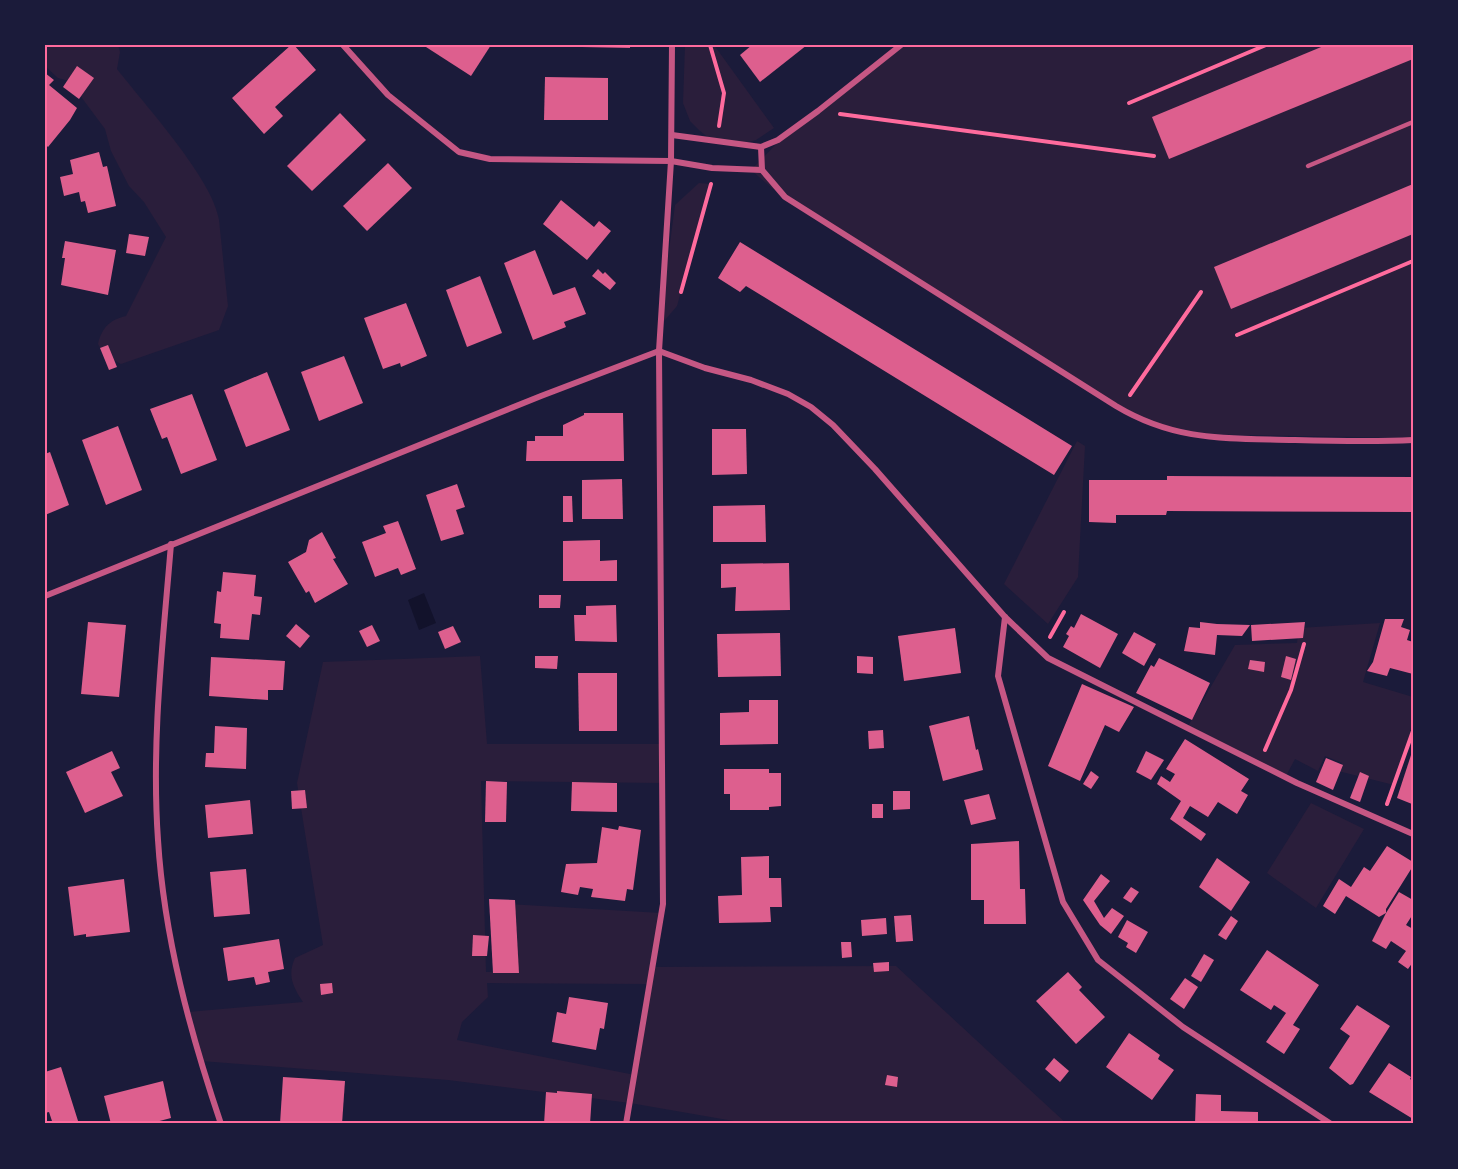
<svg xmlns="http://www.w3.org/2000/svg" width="1458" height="1169" viewBox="0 0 1458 1169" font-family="Barlow,sans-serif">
<rect width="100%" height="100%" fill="#1b1b3a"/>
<!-- green -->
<g fill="#2a1e3b" fill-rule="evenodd">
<path d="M 45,45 L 118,45 L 120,52 L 117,69 C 144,104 213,179 219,220 L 228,306 L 219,330 L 121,364 L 104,355 L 98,344 C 102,328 109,320 126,316 L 166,237 L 144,202 L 129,186 L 111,151 L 105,129 L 82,98 L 73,82 L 58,78 L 45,66 Z"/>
<polygon points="685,45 714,45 774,128 756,140 744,143 709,138 700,131 690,121 683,103"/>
<polygon points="901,45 1413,45 1413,438 1178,434 1140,421 772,188 751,170 782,138"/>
<polygon points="699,183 711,184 677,306 659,327 675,205"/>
<polygon points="1077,441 1085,446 1078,577 1048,624 1004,584"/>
<polygon points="1380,623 1363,682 1413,697 1413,731 1394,785 1338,771 1342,763 1325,756 1318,771 1295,759 1285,778 1187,728 1235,645 1297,643 1299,628"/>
<path d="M 480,656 L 487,744 L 661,744 L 661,783 L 481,781 L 486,972 L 508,971 L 508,904 L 661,913 L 653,967 L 896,966 L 1067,1124 L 751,1124 L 630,1103 L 448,1080 L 201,1061 L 188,1012 L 303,1002 C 293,987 287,975 295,958 L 323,945 L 297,783 L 323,662 ZM 487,983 L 649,984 L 635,1075 L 457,1040 L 462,1022 L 488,997 Z"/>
<polygon points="1311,803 1364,829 1316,908 1267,873"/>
</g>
<!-- water -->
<polygon fill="#12122b" points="424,593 436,623 419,630 408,600"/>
<!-- building -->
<g fill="#dd5f8e">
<polygon points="291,45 294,45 316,70 275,107 283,116 264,134 232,98"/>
<polygon points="427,45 491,45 471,76 426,47"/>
<polygon points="582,45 630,45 630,48 582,47"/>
<polygon points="752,45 807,45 760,82 740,55"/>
<polygon points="1326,45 1413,45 1413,59 1169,159 1152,117"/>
<polygon points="77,66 94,78 79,99 63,87"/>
<polygon points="45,73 54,80 49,85 77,108 70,120 48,147 45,144"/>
<polygon points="545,77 608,78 608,120 544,120"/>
<polygon points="340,113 366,140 312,191 287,166"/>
<polygon points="99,152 103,167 107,166 116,206 88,213 85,201 81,202 79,192 64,196 60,177 73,174 70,160"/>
<polygon points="388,163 412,188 367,231 343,206"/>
<polygon points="1413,184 1413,234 1231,309 1214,267"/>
<polygon points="561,200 594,227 599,221 611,231 587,260 543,224"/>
<polygon points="129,234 149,237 145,256 126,253"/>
<polygon points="65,241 116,250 108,295 61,285 65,258 62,258"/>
<polygon points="740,242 1072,446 1054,475 746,286 740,292 718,278"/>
<polygon points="535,250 553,295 575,287 586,314 564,322 566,327 533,340 504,263"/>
<polygon points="598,269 603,274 605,272 616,283 610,290 592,276"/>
<polygon points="480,276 502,333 467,347 446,290"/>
<polygon points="406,303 427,356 401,367 400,363 383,369 364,318"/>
<polygon points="108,345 117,367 109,370 100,348"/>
<polygon points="344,356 363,403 319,421 301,372"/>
<polygon points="267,372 290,430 246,447 224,390"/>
<polygon points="192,394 217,460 181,474 167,437 162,439 150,409"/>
<polygon points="584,413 623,413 624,461 526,461 527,441 535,441 535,436 563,436 563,425 584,415"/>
<polygon points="118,426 142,490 106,505 82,440"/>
<polygon points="712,429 746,429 747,474 712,475"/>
<polygon points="50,452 69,505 45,515 45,454"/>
<polygon points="1167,476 1413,477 1413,512 1167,511 1166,515 1116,515 1116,523 1089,522 1089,480 1167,480"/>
<polygon points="622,479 623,519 582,519 582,480"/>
<polygon points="457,484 465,507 456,510 464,534 441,541 426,495"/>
<polygon points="563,496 572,496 573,522 563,522"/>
<polygon points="765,505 766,542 713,542 713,506"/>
<polygon points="398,521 416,569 401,575 398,568 375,577 362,542 386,533 383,526"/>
<polygon points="322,532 336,558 333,559 348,584 315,603 309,591 306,593 288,562 306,552 309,540"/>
<polygon points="600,540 600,561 617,560 617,581 563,581 563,541"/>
<polygon points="789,563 790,610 735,611 736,587 721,588 721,564"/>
<polygon points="223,572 256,575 254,596 262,597 260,615 252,614 249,640 220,638 221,624 214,623 217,591 221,592"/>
<polygon points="539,595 561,595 560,608 539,608"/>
<polygon points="616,605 617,642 575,641 574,615 586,615 586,606"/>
<polygon points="1081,614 1118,634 1100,668 1063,647 1069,636 1066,634 1071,626 1074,628"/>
<polygon points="1385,619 1404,619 1401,627 1410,630 1407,640 1413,642 1413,674 1390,668 1387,676 1367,671 1373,662"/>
<polygon points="88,622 126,625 119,697 81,694"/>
<polygon points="1200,622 1217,624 1250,625 1242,636 1217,635 1215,655 1184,651 1189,627 1200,628"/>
<polygon points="1305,622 1303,638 1252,641 1251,625"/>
<polygon points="296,624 310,636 300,648 286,636"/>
<polygon points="372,625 380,641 367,647 359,631"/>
<polygon points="453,626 461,642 445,649 438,632"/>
<polygon points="955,628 961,673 904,681 898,636"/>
<polygon points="1134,632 1156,644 1144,666 1122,653"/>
<polygon points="780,633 781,676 718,677 717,634"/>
<polygon points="535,656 558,656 557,669 535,668"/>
<polygon points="857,656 873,657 873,674 857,673"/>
<polygon points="1286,656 1296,659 1291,680 1281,677"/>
<polygon points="211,657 285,661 283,690 268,690 268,700 209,696"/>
<polygon points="1159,658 1210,683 1192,720 1136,693 1151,665 1154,667"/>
<polygon points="1250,660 1265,662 1264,672 1248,669"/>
<polygon points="578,673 617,673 617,731 579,731"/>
<polygon points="1082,684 1134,707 1119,732 1105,725 1080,781 1048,766"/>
<polygon points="749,700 778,700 778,744 720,745 720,713 749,712"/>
<polygon points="969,716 976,750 978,749 983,770 943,781 929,726"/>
<polygon points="215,726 247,728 246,769 205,767 206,753 214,753"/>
<polygon points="883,730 884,748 869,749 868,731"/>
<polygon points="1185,739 1249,779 1241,791 1248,795 1237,814 1218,802 1208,817 1190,806 1183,818 1206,834 1201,841 1170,819 1181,801 1157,784 1161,776 1170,782 1175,774 1166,769"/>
<polygon points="1413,749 1413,800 1412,804 1397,798"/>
<polygon points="112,751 120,768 111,772 123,796 85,813 66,772"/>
<polygon points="1146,751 1164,760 1151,780 1136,772"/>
<polygon points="1326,758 1343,765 1333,790 1316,782"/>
<polygon points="724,769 769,769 769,773 781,773 781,806 769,807 769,810 730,810 730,794 724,794"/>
<polygon points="1091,771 1099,777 1091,789 1083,784"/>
<polygon points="1360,772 1369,776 1360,802 1350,798"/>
<polygon points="486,781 507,782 506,822 485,822"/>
<polygon points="572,782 617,783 617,812 571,811"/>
<polygon points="305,790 307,808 292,809 291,791"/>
<polygon points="893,791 910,791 910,809 893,810"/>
<polygon points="989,794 996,819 971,825 964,800"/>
<polygon points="250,800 253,834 208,838 205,805"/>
<rect x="872" y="804" width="11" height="14"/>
<polygon points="619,826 641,830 633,890 627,889 625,901 591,897 593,889 580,887 578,895 561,892 566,864 597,863 602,827 618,830"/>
<polygon points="1019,841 1020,889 1025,889 1026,924 984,924 984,900 971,900 971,844"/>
<polygon points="1387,846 1413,862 1413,866 1386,909 1386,913 1399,892 1413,900 1413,914 1406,925 1413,929 1413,962 1408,969 1398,962 1406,951 1391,941 1386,949 1372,941 1386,913 1379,917 1346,896 1335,914 1323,906 1339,879 1351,887 1364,867 1370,871"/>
<polygon points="769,856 769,878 781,878 782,907 770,907 771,922 719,923 718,896 742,895 741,857"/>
<polygon points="1217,858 1250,882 1231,911 1199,887"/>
<polygon points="246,869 250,914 214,917 210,872"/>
<polygon points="1101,874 1110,881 1094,901 1104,918 1112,908 1124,916 1111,934 1100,925 1083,900"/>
<polygon points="124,879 130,932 86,937 86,934 74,936 68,887"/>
<polygon points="1131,887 1139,892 1131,903 1123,898"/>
<polygon points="489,899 515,900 519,973 493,973"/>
<polygon points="911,915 913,941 896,942 894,916"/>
<polygon points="1231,916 1238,921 1226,940 1218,935"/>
<polygon points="886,918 887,934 862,936 861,920"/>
<polygon points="1127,920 1148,932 1136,953 1126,947 1128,943 1118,937"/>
<polygon points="473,935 489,936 487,956 472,956"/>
<polygon points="279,939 284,969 268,972 270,982 256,985 254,977 228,981 223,948"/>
<polygon points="841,942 851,942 852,957 842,958"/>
<polygon points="1267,950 1319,985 1293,1025 1300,1029 1284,1054 1266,1042 1286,1013 1274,1005 1271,1010 1240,990"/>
<polygon points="1204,954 1214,960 1201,982 1191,976"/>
<polygon points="889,962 889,971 874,972 873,963"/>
<polygon points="1068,972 1082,987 1079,990 1105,1017 1076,1044 1036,1001"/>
<polygon points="1185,978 1198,987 1184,1009 1170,999"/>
<polygon points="332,983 333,993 321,995 320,984"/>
<polygon points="569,997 608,1003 604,1029 600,1028 596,1050 552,1042 557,1012 566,1014"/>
<polygon points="1357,1005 1390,1026 1353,1084 1350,1085 1329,1068 1350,1036 1340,1029"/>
<polygon points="1129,1033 1160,1055 1158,1059 1174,1070 1152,1100 1106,1067"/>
<polygon points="1054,1058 1069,1071 1060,1082 1045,1069"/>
<polygon points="1389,1063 1411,1077 1410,1079 1413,1081 1413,1119 1369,1092"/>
<polygon points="61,1067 79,1124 53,1124 49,1112 45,1113 45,1072"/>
<polygon points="887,1075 898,1077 897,1087 885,1085"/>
<polygon points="283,1077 345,1081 342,1124 280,1124"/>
<polygon points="163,1081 171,1118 148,1124 111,1124 104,1096"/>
<polygon points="557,1091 592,1094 590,1124 544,1124 546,1092 557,1093"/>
<polygon points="1196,1094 1221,1095 1221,1111 1258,1112 1258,1124 1195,1124"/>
</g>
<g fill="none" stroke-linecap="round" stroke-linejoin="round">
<!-- path -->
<g stroke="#ff6b9d" stroke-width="4">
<polyline points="710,45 724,93 719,126"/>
<polyline points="1129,103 1266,45"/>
<polyline points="840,114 1154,156"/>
<polyline points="681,292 711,184"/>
<polyline points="1237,335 1413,261"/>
<polyline points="1130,395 1201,292"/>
<polyline points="1050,637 1064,612"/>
<polyline points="1265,750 1291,690 1304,644"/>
<polyline points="1387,804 1413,731"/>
</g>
<!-- service -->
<polyline stroke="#c65784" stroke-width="4.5" points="1308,166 1413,122"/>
<!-- minor -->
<g stroke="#c65784" stroke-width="6">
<polyline points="343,45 388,95 459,152 490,159 671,161 712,168 762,170"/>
<polyline points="672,135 761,147 778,140 818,111 901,45"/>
<path d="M 761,147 L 762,170 L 785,197 L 1116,406 C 1176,442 1227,438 1294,440 C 1334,441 1373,442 1413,440"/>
<polyline points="659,351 705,368 751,380 788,394 811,407 833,425 875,469 1005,617 1048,658 1297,783 1413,834"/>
<path d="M 171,544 C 163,642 151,741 158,840 C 164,937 190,1032 221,1124"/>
<polyline points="45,596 541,396 659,351"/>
<polyline points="1005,617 998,676 1063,902 1098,960 1183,1027 1331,1124"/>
<polyline points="626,1124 663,904 659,351 671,161 672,45"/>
</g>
</g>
<!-- border -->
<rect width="1458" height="1169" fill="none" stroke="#1b1b3a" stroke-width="93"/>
<rect x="46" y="46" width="1366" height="1076" fill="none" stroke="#ff6b9d" stroke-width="2"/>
</svg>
